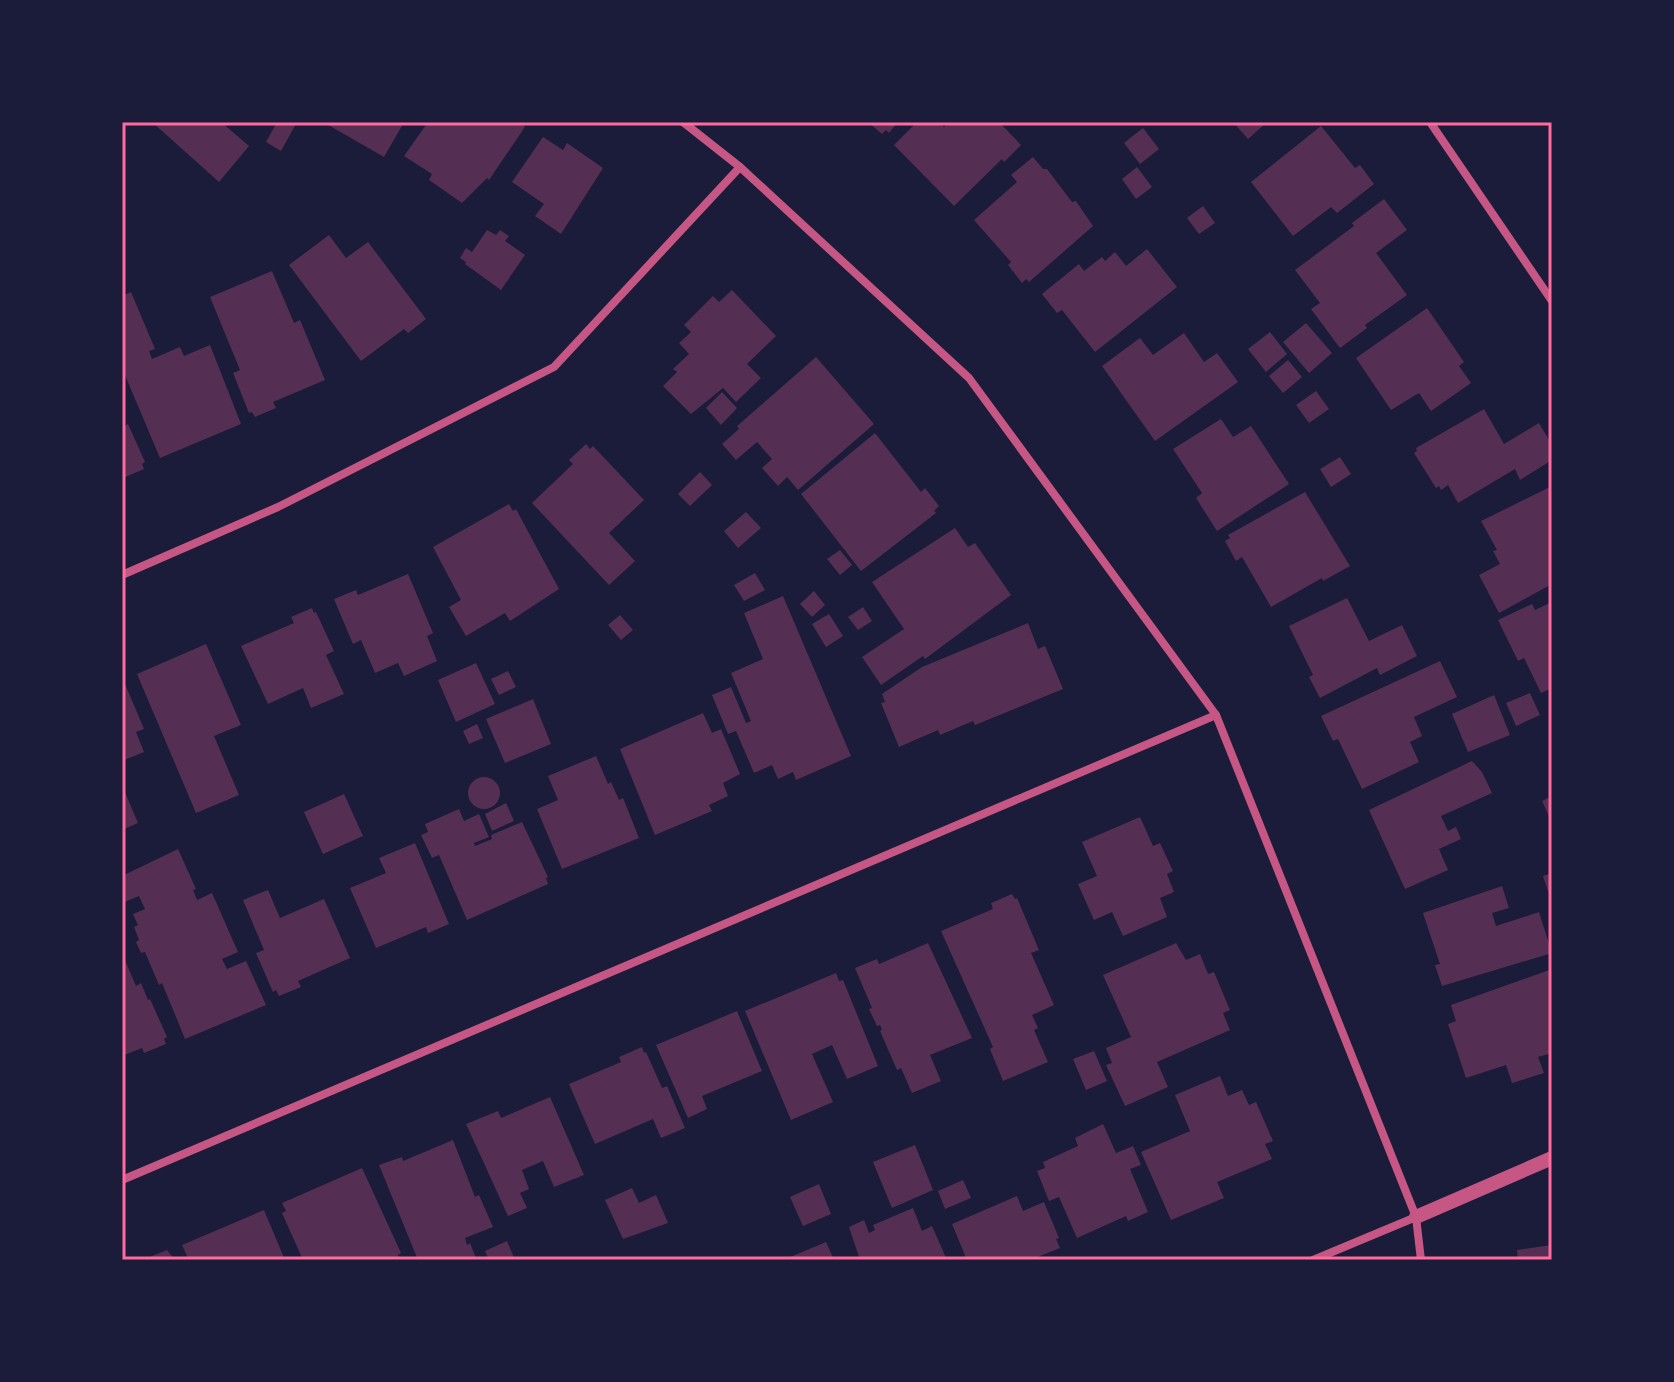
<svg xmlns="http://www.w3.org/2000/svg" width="1674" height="1382" viewBox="0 0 1674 1382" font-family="Karla,sans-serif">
<rect width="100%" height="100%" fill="#1b1b3a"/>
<!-- building -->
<g fill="#542f53">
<polygon points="152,122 221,122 249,146 219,182"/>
<polygon points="277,122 297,122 281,151 266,142"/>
<polygon points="323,122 400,122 403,124 384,157"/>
<polygon points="428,122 524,122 523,125 525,127 489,180 487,178 462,203 429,180 432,174 404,156"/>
<polygon points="868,122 898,122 889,133 886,130 882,134"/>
<polygon points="917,122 939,122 944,127 949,122 999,122 1021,145 1004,162 1002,159 954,206 894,145"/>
<polygon points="1233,122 1267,122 1248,139"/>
<polygon points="1321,126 1355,168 1360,165 1374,184 1337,213 1331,207 1293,236 1251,182"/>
<polygon points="1143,128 1159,149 1140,164 1124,143"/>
<polygon points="543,137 563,150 567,143 603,168 561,234 535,216 544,204 512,182"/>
<polygon points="1033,157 1043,169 1047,169 1072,202 1076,201 1093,226 1029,282 1026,279 1022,283 1008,265 1011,262 974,220 1017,182 1011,175"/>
<polygon points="1137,167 1152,187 1136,199 1122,179"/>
<polygon points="1384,199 1407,230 1376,253 1407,295 1365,325 1367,328 1340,348 1311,309 1320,303 1295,270 1354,226 1352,223"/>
<polygon points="1203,206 1215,223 1199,234 1187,218"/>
<polygon points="487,230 496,235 500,230 509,236 505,241 525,255 501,290 465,264 466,262 460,258 466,248 472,252"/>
<polygon points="329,235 346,258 368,242 426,319 408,333 404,329 361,361 289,265"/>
<polygon points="1147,249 1177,287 1095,352 1062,310 1057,313 1042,294 1079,264 1084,271 1102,257 1105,261 1115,252 1126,266"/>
<polygon points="272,271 294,323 300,320 325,380 273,402 276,408 255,417 252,412 249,413 233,373 240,370 210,297"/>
<polygon points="732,290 776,336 747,364 761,378 736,402 723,388 691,414 663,386 677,372 673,369 689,354 679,343 691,332 684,325 713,296 719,302"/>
<polygon points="131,292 155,349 149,351 152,359 180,347 184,356 210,345 241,424 160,458 122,368 122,296"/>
<polygon points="1427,308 1464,362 1459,366 1471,383 1431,411 1419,393 1391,410 1356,358"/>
<polygon points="1306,323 1332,353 1309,373 1283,342"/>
<polygon points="1270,332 1287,354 1266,372 1248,349"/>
<polygon points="1184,333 1204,362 1217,353 1238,382 1155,441 1102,366 1140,338 1153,355"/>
<polygon points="816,357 874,424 798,490 787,477 778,486 762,468 772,459 757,442 736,460 722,444 739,429 737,426"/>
<polygon points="1288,360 1302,377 1283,393 1269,376"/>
<polygon points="1316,391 1329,409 1309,423 1296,405"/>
<polygon points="722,392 737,408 721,425 706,408"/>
<polygon points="1484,409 1504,444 1539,423 1552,445 1552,460 1520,480 1515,469 1458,503 1448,485 1441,490 1439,486 1436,488 1414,453 1417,451 1416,448"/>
<polygon points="1221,419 1233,437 1251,426 1289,484 1217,531 1196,498 1202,493 1173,449"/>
<polygon points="128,424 145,462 142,464 144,469 123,478 122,427"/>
<polygon points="875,433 921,492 925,488 939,506 934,511 936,513 861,571 801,494"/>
<polygon points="586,444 590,449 593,446 644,500 609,533 635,561 609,585 532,503 573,464 569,460"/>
<polygon points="1340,457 1351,474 1331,487 1320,469"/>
<polygon points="700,472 712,485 690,506 678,494"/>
<polygon points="1552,486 1552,584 1499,613 1479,575 1500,564 1493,551 1497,550 1481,521"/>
<polygon points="1305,492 1350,566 1323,581 1322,578 1271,607 1242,557 1236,561 1225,541 1230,538 1228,535"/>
<polygon points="509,504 513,511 516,509 559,589 510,621 505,613 466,636 449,607 461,600 433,547"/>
<polygon points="746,512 761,528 738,548 724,531"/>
<polygon points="955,528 968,547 975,543 1011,595 925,659 923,656 881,685 862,657 904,629 872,582"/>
<polygon points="840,550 852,565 840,575 827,559"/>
<polygon points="755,573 765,590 744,601 734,585"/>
<polygon points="408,574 433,633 427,636 437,661 404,676 398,663 375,673 361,640 353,644 334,599 356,590 358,595"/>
<polygon points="814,591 825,605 812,617 800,604"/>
<polygon points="783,596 851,756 796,780 793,772 778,779 772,765 754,773 736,731 728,734 712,695 731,687 746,723 751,721 731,673 763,659 744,613"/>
<polygon points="1347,598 1369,641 1402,625 1417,656 1380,675 1377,668 1320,698 1309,677 1313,675 1289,626"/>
<polygon points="1552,602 1552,688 1541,693 1524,658 1518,661 1498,620 1532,604 1535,610"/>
<polygon points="863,607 872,621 858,630 848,617"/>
<polygon points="312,608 314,613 316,612 334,651 326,655 344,694 311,708 303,688 268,704 241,646 294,623 291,617"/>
<polygon points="829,614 843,636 826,647 812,624"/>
<polygon points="620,615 633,630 621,640 608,625"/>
<polygon points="1028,623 1038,649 1045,646 1063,689 975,725 973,721 940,735 938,730 899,747 881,703 885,702 882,694 922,667"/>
<polygon points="206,644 241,725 214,736 239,795 196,813 137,674"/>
<polygon points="1440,661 1457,697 1414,717 1422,736 1410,742 1419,762 1362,789 1338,739 1333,741 1321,716"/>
<polygon points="476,663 495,704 456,722 438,680"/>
<polygon points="508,671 516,687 499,695 491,679"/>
<polygon points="125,684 144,729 136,732 144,752 122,761 122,685"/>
<polygon points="1530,693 1540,715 1516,726 1506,703"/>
<polygon points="1494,695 1510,735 1468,752 1452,714"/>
<polygon points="533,699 551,744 505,763 486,719"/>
<polygon points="703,713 712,733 721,729 740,774 723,783 728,796 709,805 712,811 655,835 620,749"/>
<polygon points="477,724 483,738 469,744 463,731"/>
<polygon points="596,756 608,784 611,782 619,800 623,798 639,838 562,869 537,809 558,800 548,776"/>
<polygon points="1472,761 1482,772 1492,793 1441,816 1448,831 1456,827 1461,839 1439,849 1448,870 1405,889 1369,810"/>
<circle cx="484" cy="793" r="16"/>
<polygon points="122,785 138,823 122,830"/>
<polygon points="344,794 363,836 323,854 304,812"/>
<polygon points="1552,796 1552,823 1542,801"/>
<polygon points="506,803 514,821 492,831 485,814"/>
<polygon points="459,809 464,821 479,814 489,837 474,843 475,846 492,839 491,835 522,822 548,877 546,878 548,884 467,920 439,855 432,858 421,835 428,832 425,824"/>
<polygon points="1140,817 1153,846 1160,843 1173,871 1167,874 1174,892 1160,898 1167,917 1123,936 1112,912 1094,920 1078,884 1097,876 1082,842"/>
<polygon points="415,843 449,924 428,933 426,927 376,948 350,888 386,873 379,858"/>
<polygon points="178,849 196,889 193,890 197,900 212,893 238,952 222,959 227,969 246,961 266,1005 185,1039 162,983 159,985 145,952 141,953 136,942 139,940 134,927 138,925 133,914 145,909 139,896 122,903 122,876"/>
<polygon points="1552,873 1552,893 1549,894 1543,876"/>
<polygon points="1502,886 1509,908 1492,913 1496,926 1539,912 1552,953 1442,986 1435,965 1440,964 1423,913"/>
<polygon points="268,890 280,918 324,899 350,958 298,981 301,987 279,996 276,990 273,992 256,953 264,950 243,900"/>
<polygon points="1012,894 1015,899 1017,898 1039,950 1031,953 1054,1005 1032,1015 1038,1028 1034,1030 1048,1062 1003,1081 990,1049 993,1047 941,931 993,909 991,903"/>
<polygon points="928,943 972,1038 930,1055 941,1081 912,1093 901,1068 897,1070 880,1031 882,1030 880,1025 877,1026 869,1009 872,1008 855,968 877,959 879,964"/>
<polygon points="1176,943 1186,960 1200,954 1208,974 1214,972 1230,1010 1223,1013 1230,1030 1157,1062 1168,1087 1125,1106 1106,1065 1112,1063 1106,1048 1131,1037 1103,975"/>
<polygon points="122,953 136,986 141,983 148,1000 150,999 167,1037 164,1039 166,1044 144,1053 142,1048 122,1056"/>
<polygon points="1552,969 1552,1053 1538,1057 1544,1073 1512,1083 1506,1065 1466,1078 1448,1024 1456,1021 1451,1005"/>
<polygon points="836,973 839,981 843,980 878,1066 847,1079 832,1045 812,1054 833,1102 791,1120 745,1011"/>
<polygon points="737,1011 762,1071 702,1096 707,1109 688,1118 656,1045"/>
<polygon points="642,1047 644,1053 646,1052 662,1088 667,1086 685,1128 661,1138 653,1119 595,1144 569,1084 621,1062 619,1057"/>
<polygon points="1094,1051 1107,1081 1086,1090 1073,1059"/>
<polygon points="1220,1076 1228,1096 1242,1090 1249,1105 1256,1102 1273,1141 1265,1144 1272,1159 1217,1182 1224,1198 1171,1220 1141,1152 1190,1131 1175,1095"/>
<polygon points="550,1097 584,1175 554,1187 543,1161 522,1170 529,1189 520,1193 527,1208 508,1216 466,1124 498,1111 501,1118"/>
<polygon points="1103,1124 1116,1153 1133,1146 1141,1165 1130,1169 1148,1212 1128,1221 1126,1216 1077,1238 1059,1197 1049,1201 1037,1171 1045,1168 1043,1162 1078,1146 1075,1138"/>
<polygon points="453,1140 475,1197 479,1195 493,1227 465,1238 467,1245 470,1243 476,1258 475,1260 418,1260 379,1165 402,1157 403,1161"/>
<polygon points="915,1145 933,1190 892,1208 873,1162"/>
<polygon points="362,1168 401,1253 398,1255 399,1257 393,1260 303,1260 282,1213 286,1211 282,1203"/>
<polygon points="963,1180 971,1198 945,1209 938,1191"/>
<polygon points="819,1184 831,1214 803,1226 790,1197"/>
<polygon points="632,1188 639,1203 656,1195 668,1223 623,1239 605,1200"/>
<polygon points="1017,1196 1023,1211 1044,1202 1059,1238 1056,1239 1060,1248 1030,1260 967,1260 952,1224"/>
<polygon points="913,1208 922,1231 932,1226 947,1260 860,1260 849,1227 864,1220 869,1233 875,1230 873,1225"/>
<polygon points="264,1210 285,1260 189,1260 182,1245"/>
<polygon points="507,1241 515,1260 489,1260 485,1251"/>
<polygon points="826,1242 834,1260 783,1260"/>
<polygon points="1552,1245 1552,1260 1518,1260 1517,1250"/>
<polygon points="167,1250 175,1260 142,1260"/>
</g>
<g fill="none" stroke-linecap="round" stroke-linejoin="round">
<!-- minor -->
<g stroke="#c65784" stroke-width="8">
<polyline points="683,122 740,167 969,378 1216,715 1416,1217 1421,1260"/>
<polyline points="1430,122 1552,301"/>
<polyline points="122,575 278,507 554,367 740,167"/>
<polyline points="122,1180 1216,715"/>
<polyline points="1313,1260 1416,1217"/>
</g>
<!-- tertiary -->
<polyline stroke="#c65784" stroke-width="14" points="1416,1217 1552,1158"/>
</g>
<!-- border -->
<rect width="1674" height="1382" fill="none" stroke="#1b1b3a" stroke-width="248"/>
<rect x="124" y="124" width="1426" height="1134" fill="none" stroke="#ff6b9d" stroke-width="3"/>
</svg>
